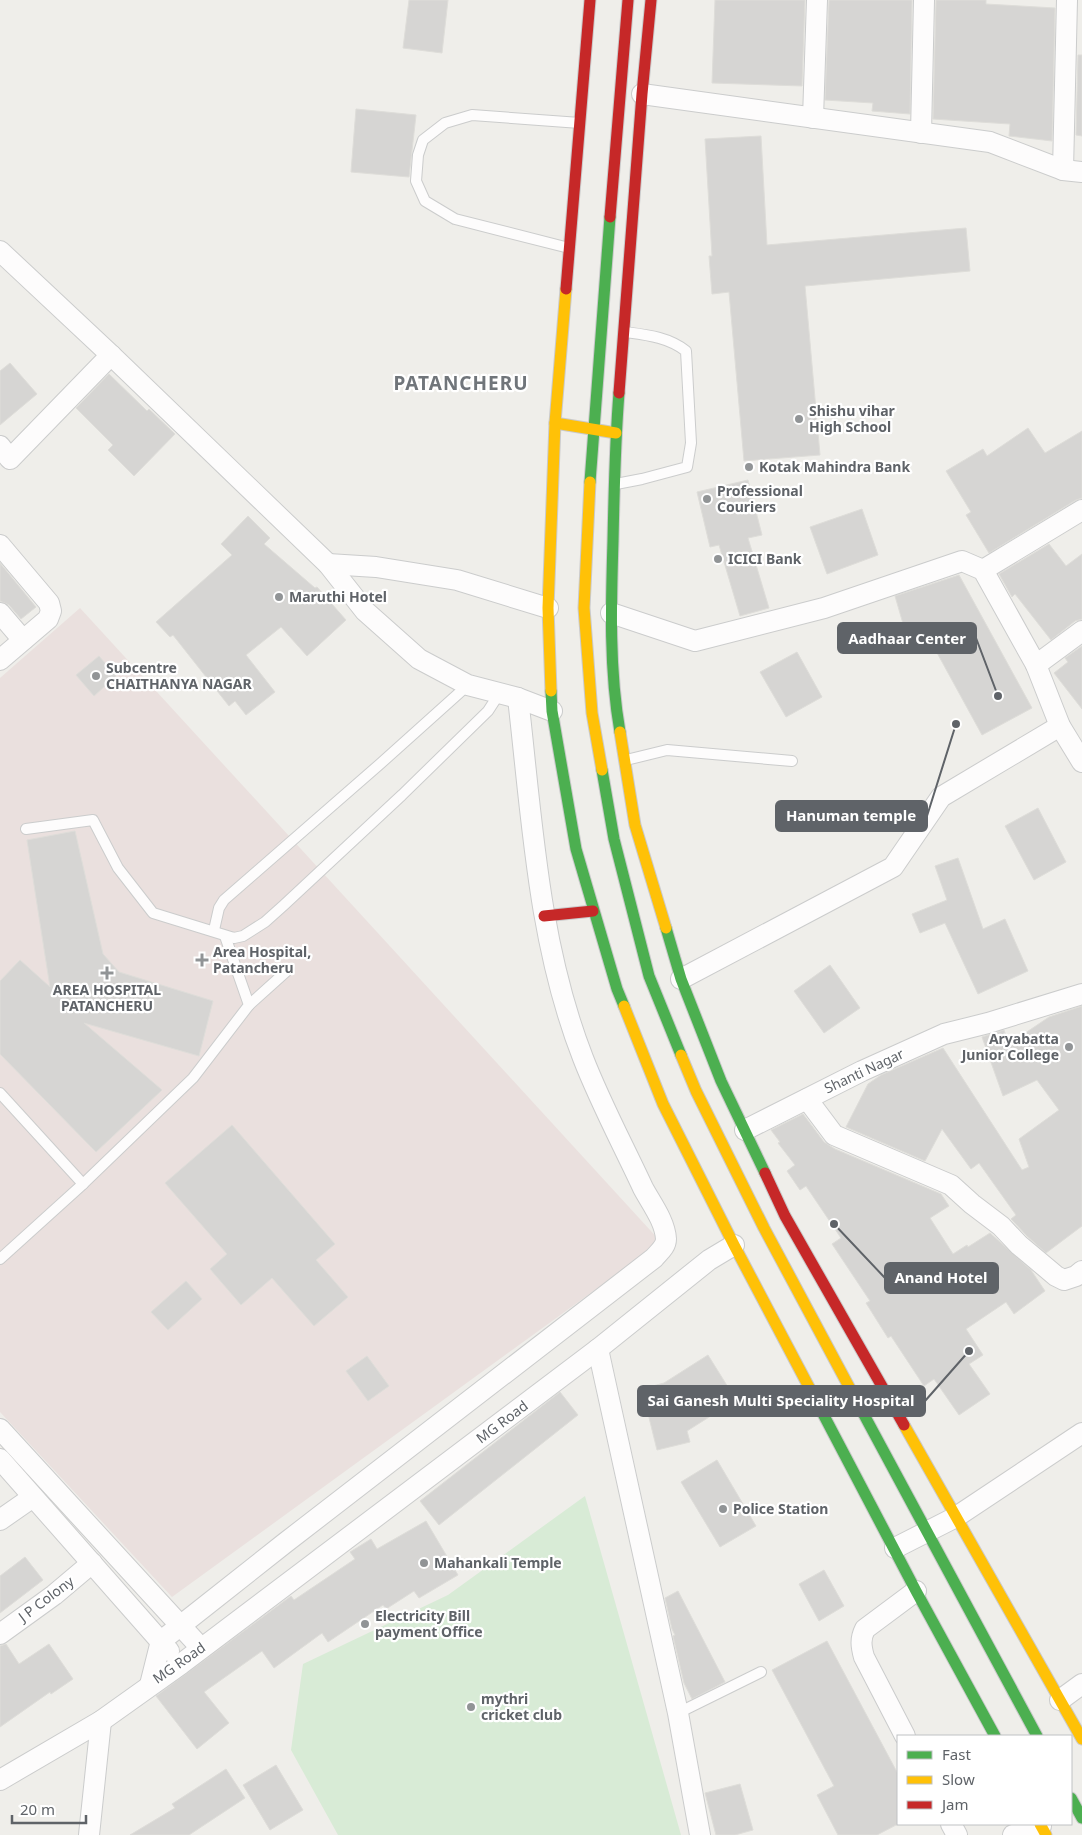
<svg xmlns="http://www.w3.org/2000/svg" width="1082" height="1835" viewBox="0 0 1082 1835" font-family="'Noto Sans',sans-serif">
<rect width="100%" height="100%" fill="#efeeea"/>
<!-- medical -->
<polygon fill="#eae0de" points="80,608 661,1242 172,1597 0,1412 0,678"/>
<!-- green -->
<polygon fill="#d8ebd6" points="585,1496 681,1835 338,1835 291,1750 303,1664 448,1595"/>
<!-- building -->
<g fill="#d6d5d3" stroke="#deddd9">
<polygon points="409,0 448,0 442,53 403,48"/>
<polygon points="715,0 805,0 802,86 712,83"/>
<polygon points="829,0 912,0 910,114 872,111 873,103 825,100"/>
<polygon points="936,0 986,0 986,4 1055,8 1052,141 1009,136 1010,124 933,119"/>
<polygon points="1078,55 1082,55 1082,136 1076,135"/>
<polygon points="356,109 416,115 409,177 351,172"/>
<polygon points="761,136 767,245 966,228 970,271 805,286 820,455 744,461 729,292 712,294 709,256 712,256 705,139"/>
<polygon points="10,363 37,394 0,425 0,371"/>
<polygon points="109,374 147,411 149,409 175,434 134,476 108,450 113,445 76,408"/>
<polygon points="1028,428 1045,453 1082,431 1082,498 1076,500 989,553 966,515 971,512 946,471 983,449 987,456"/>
<polygon points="748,480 762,535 748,538 769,608 740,616 719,545 710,547 697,492"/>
<polygon points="862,509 878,555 827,574 810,527"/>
<polygon points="248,516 270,538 264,544 315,588 317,587 346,620 307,656 281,627 246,655 275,692 246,715 235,701 229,706 173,635 170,637 156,622 232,555 221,544"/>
<polygon points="1049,544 1066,566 1082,554 1082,619 1075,621 1051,640 1015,594 1012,597 999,574"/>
<polygon points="0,563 36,607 21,619 9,605 0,601"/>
<polygon points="959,575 1032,708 982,735 924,629 906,634 895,596"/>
<polygon points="1082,646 1082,709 1054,673 1068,662 1065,658"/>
<polygon points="797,652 822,697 786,717 760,672"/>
<polygon points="99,656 116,676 94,696 76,675"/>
<polygon points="1038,808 1066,862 1034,880 1005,826"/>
<polygon points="75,831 103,954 119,972 213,1001 199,1056 84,1023 162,1090 96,1152 0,1054 0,981 20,960 50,987 27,840"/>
<polygon points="958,858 983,929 1005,919 1028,971 978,994 945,923 920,933 912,914 947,900 935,866"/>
<polygon points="830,965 860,1008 824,1033 794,991"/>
<polygon points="1082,1006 1082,1226 1046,1253 1027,1236 1011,1219 1016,1215 979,1163 971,1169 942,1129 925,1161 846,1127 868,1084 881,1075 943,1048 1022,1170 1029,1167 1019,1139 1059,1110 1037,1080 1003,1096 982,1037 1004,1030 1009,1044 1049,1017"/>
<polygon points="803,1114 824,1142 835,1149 941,1194 949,1206 930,1218 953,1254 967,1245 968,1247 990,1233 1031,1270 1045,1291 1014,1314 1006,1302 966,1329 983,1355 969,1364 990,1394 959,1415 934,1379 924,1386 891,1336 888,1338 866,1303 870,1301 832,1244 841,1238 806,1186 800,1190 787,1171 795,1165 778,1143 780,1142 771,1130"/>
<polygon points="232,1125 335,1244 316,1260 348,1297 314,1326 272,1278 241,1305 210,1269 227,1254 165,1183"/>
<polygon points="186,1281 202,1299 168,1330 151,1312"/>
<polygon points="708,1355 736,1400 687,1431 690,1442 657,1450 642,1389 664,1383"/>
<polygon points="367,1356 389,1386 368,1401 346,1371"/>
<polygon points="560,1392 578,1415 439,1525 420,1501"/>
<polygon points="717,1460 756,1526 720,1547 681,1482"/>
<polygon points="426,1521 458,1575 419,1598 414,1591 386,1609 383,1605 328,1642 322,1633 274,1668 262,1651 204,1692 229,1723 197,1749 156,1696 291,1596 294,1600 355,1559 350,1552 371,1539 377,1549"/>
<polygon points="25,1557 43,1580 0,1613 0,1576"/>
<polygon points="824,1570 844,1606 819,1621 799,1584"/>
<polygon points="678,1591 725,1682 692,1699 684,1683 673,1636 675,1635 672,1629 665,1598"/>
<polygon points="827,1641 898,1774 898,1824 877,1835 838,1835 817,1795 834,1786 772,1670"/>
<polygon points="6,1644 19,1664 49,1644 73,1679 51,1694 50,1692 0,1727 0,1646"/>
<polygon points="276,1765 303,1810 270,1830 243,1785"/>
<polygon points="226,1769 245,1798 189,1835 130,1835 175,1808 172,1804"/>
<polygon points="740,1784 753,1830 735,1835 716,1835 705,1793"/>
</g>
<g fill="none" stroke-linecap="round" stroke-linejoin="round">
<defs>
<g id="lane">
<polyline points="569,248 455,219 425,201 416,181 418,155 423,140 445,123 472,115 580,123"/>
<path d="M 616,484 L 642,479 L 687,467 L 691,443 L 686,351 C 668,337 647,335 625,332"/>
<polyline points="626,760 667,750 792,761"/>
<polyline points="26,829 93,820 118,868 153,913 234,938 243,936 265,922 284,905 402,795 488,711 499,694"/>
<polyline points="214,930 219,908 224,900 380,764 468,685"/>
<polyline points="249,1005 289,969"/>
<polyline points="0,1093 83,1184"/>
<polyline points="0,1259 83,1184 193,1078 249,1005 225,936"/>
<polyline points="678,1713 761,1672"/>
</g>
<g id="street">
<polyline points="642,94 990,142 1063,170 1082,172"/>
<polyline points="813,118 817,0"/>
<polyline points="921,133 924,0"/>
<polyline points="1063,170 1067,0"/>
<polyline points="0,251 111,355 328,564 365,611 419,659 468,685 518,698 552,711"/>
<polyline points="0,446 10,459 111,355"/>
<polyline points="0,545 49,603 51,611 48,619 0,660"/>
<polyline points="328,564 376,567 457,580 548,608"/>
<polyline points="983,570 1082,510"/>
<polyline points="0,613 23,640"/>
<polyline points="611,613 695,641 824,608 962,561 983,570 1036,665 1060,726 1082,762"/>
<polyline points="1036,665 1082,631"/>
<polyline points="681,979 893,867 941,797 1060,726"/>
<polyline points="807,1099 834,1135 951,1185 972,1204 1001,1226 1019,1245 1056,1276 1064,1280 1076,1276 1082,1271"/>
<polyline points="745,1130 862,1071 944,1034 988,1023 1082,994"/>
<polyline points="598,1349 678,1713 700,1835"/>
<polyline points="0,1429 201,1648"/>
<polyline points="0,1459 169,1651"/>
<polyline points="0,1520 33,1497"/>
<polyline points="895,1548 956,1517 1082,1433"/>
<polyline points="0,1634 54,1595 92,1563"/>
<path d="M 150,1685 L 161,1641 L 285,1543 L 654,1258 C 659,1252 666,1247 666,1239 C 665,1221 651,1203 643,1188 C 623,1145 600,1102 583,1058 C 538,943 532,819 518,698"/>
<polyline points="1060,1700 1082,1684"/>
<path d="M 905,1736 L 864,1657 C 861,1646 860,1639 865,1629 L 916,1591"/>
<polyline points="0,1780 101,1721 181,1664 598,1349 709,1260 734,1245"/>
<polyline points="951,1824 957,1835"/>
<polyline points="89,1835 101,1721"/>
<polyline points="1013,1835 1041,1826"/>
</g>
<g id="fast">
<path d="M 619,393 C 615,442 614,492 613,541 C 611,605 609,669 620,732"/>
<polyline points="590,482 610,217"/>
<polyline points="551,691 552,711 576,849 617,989 624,1006"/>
<polyline points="602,770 614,839 649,976 681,1055"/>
<polyline points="666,928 681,979 721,1081 765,1173"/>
<polyline points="810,1389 916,1591 995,1736"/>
<polyline points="862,1411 1037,1736"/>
<polyline points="1071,1798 1082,1818"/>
</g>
<g id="slow">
<polyline points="555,423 616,433"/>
<polyline points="590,482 584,608 592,713 602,770"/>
<polyline points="551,691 548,608 555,423 566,289"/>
<polyline points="620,732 635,825 666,928"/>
<polyline points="624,1006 663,1104 734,1245 810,1389"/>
<polyline points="681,1055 696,1091 764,1228 862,1411"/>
<polyline points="904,1425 1082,1739"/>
<polyline points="1040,1824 1046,1835"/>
</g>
<g id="jam">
<polyline points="610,217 628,0"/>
<polyline points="566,289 590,0"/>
<polyline points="619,393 642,94 651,0"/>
<polyline points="544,916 593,911"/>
<polyline points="765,1173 785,1216 904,1425"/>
</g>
</defs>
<!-- lane casing -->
<use href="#lane" stroke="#cbcccc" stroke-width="12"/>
<!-- street casing -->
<use href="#street" stroke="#cbcccc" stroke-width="22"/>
<!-- fast casing -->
<use href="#fast" stroke="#cacacb" stroke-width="13"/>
<!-- slow casing -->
<use href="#slow" stroke="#cacacb" stroke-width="13"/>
<!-- jam casing -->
<use href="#jam" stroke="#cacacb" stroke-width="13"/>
<!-- lane -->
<use href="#lane" stroke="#fdfcfc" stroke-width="10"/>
<!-- street -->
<use href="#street" stroke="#fdfcfc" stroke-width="20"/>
<!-- fast -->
<use href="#fast" stroke="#4caf50" stroke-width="11"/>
<!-- slow -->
<use href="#slow" stroke="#ffc107" stroke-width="11"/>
<!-- jam -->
<use href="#jam" stroke="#c62828" stroke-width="11"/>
</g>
<!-- markers -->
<g fill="#919496" stroke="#fff" stroke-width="2">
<circle cx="799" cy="419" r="5"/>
<circle cx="749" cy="467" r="5"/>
<circle cx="707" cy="499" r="5"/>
<circle cx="718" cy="559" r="5"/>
<circle cx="279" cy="597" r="5"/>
<circle cx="96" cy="676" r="5"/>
<path d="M199.5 952.5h5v5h5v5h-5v5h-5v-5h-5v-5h5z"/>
<path d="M104.5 965.5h5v5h5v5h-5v5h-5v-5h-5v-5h5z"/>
<circle cx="1069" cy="1047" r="5"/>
<circle cx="723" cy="1509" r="5"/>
<circle cx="424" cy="1563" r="5"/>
<circle cx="365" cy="1624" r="5"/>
<circle cx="471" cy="1707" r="5"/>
</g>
<g text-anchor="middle" stroke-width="4.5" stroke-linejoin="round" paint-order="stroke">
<!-- poi labels -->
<g font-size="14" font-weight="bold" fill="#5f6368" stroke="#fff" text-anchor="start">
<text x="809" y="416">Shishu vihar<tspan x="809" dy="16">High School</tspan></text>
<text x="759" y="472">Kotak Mahindra Bank</text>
<text x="717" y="496">Professional<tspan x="717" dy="16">Couriers</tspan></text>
<text x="728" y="564">ICICI Bank</text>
<text x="289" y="602">Maruthi Hotel</text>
<text x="106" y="673">Subcentre<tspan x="106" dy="16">CHAITHANYA NAGAR</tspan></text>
<text x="213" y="957">Area Hospital,<tspan x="213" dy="16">Patancheru</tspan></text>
<text x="107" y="995" text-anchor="middle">AREA HOSPITAL<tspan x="107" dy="16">PATANCHERU</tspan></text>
<text x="1059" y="1044" text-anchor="end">Aryabatta<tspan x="1059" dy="16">Junior College</tspan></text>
<text x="733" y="1514">Police Station</text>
<text x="434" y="1568">Mahankali Temple</text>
<text x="375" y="1621">Electricity Bill<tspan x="375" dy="16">payment Office</tspan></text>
<text x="481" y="1704">mythri<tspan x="481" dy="16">cricket club</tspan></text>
</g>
<!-- street labels -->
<g font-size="14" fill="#5f6368" stroke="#fff">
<text transform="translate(864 1071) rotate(-25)" y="5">Shanti Nagar</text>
<text transform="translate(502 1422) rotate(-37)" y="5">MG Road</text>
<text transform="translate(46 1599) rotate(-37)" y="5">J P Colony</text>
<text transform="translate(179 1663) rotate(-35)" y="5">MG Road</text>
</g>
<!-- district labels -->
<g font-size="19" font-weight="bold" letter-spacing="1" fill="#70757a" stroke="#fff">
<text x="461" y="390">PATANCHERU</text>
</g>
</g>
<!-- callouts -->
<path fill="none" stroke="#5f6368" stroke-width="2" d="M998 696L976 638M956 724L927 816M834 1224L885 1278M969 1351L925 1401"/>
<g fill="#5f6368" stroke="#fff" stroke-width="2">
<circle cx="998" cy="696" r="5"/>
<circle cx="956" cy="724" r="5"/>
<circle cx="834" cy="1224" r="5"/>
<circle cx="969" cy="1351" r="5"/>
</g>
<g fill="#5f6368" stroke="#5f6368" stroke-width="2">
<rect x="838" y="623" width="138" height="30" rx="5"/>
<rect x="776" y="801" width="151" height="30" rx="5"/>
<rect x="885" y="1263" width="113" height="30" rx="5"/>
<rect x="638" y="1386" width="287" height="30" rx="5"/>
</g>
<g font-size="15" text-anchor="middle" font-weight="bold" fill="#fff">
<text x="907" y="644">Aadhaar Center</text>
<text x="851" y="821">Hanuman temple</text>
<text x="941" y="1283">Anand Hotel</text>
<text x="781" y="1406">Sai Ganesh Multi Speciality Hospital</text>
</g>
<!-- legend -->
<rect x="897" y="1735" width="175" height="90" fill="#ffffff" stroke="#bfc1c3"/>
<rect x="907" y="1751" width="25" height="8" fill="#4caf50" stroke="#bfc1c3"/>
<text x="942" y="1760" font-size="15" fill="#5f6368">Fast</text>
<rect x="907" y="1776" width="25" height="8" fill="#ffc107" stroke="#bfc1c3"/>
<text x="942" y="1785" font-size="15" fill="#5f6368">Slow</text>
<rect x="907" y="1801" width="25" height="8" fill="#c62828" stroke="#bfc1c3"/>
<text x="942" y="1810" font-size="15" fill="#5f6368">Jam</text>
<!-- scale -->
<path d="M12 1815v8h74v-8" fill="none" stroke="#5f6368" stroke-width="2.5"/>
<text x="20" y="1815" font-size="15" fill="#5f6368" stroke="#ffffff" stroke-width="4" paint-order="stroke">20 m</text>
</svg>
